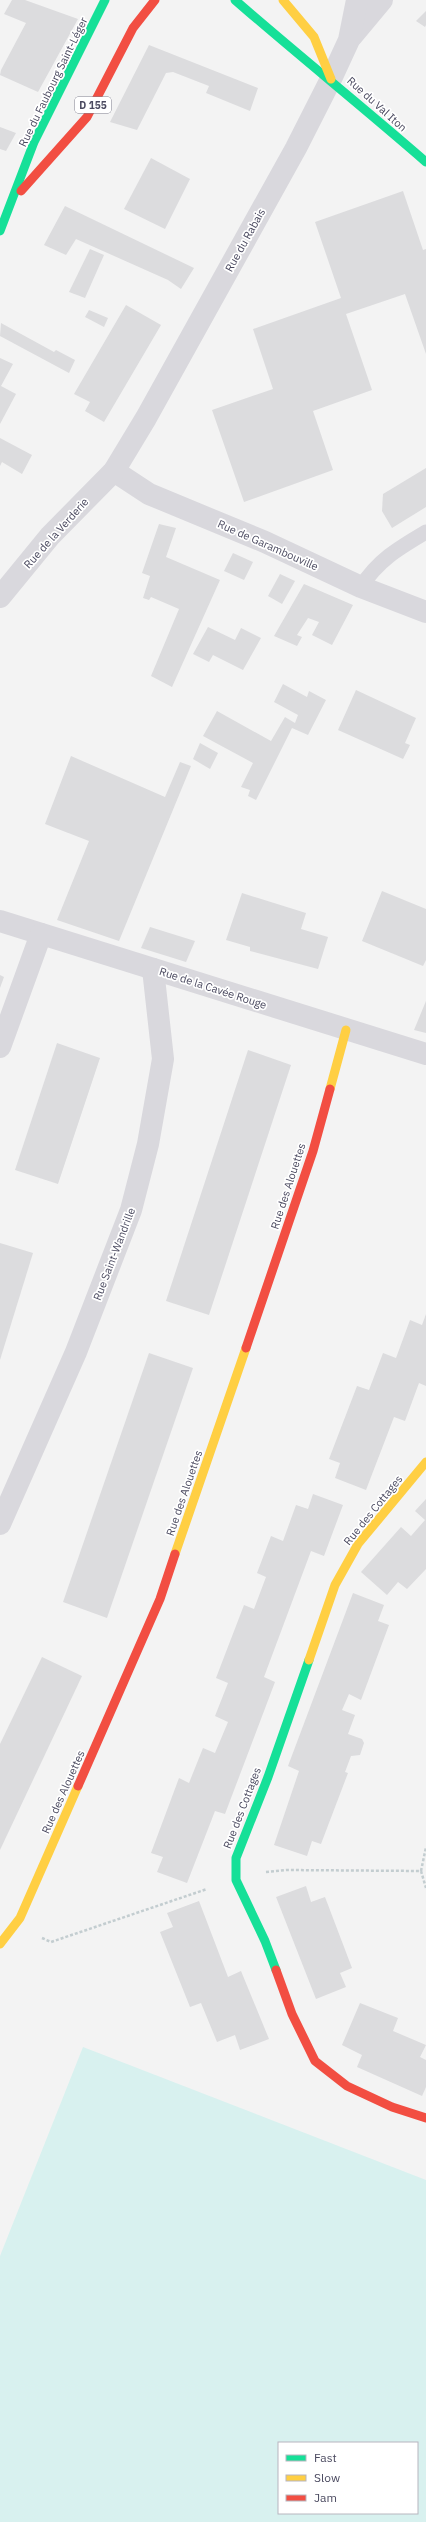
<svg xmlns="http://www.w3.org/2000/svg" width="426" height="2522" viewBox="0 0 426 2522" font-family="'IBM Plex Sans',sans-serif">
<rect width="100%" height="100%" fill="#f3f3f3"/>
<!-- green -->
<path fill="#d8f1ef" fill-rule="evenodd" d="M 83,2047 L 426,2180 L 426,2522 L 0,2522 L 0,2256 ZM 279,2443 L 417,2443 L 417,2513 L 279,2513 Z"/>
<!-- building -->
<g fill="#dcdcde">
<polygon points="12,0 25,0 78,19 38,92 0,75 1,70 26,23 4,14"/>
<polygon points="426,11 426,25 425,27 416,21"/>
<polygon points="149,45 258,88 250,111 206,93 209,86 173,72 166,73 137,130 110,122"/>
<polygon points="0,127 16,133 6,151 0,149"/>
<polygon points="151,158 190,179 165,229 124,209"/>
<polygon points="403,191 423,250 426,249 426,354 405,294 346,314 372,390 313,411 333,470 244,502 212,410 273,389 253,329 341,298 315,222"/>
<polygon points="65,206 194,268 181,289 168,280 76,239 66,255 44,245"/>
<polygon points="90,249 104,255 85,298 69,292"/>
<polygon points="126,305 161,325 104,422 85,411 90,402 74,394"/>
<polygon points="89,310 108,318 104,327 85,317"/>
<polygon points="1,323 54,352 56,350 75,360 69,373 0,336"/>
<polygon points="0,358 13,364 1,386 16,394 0,424"/>
<polygon points="0,438 32,455 22,474 2,462 0,466"/>
<polygon points="426,468 426,507 392,528 382,511 383,494"/>
<polygon points="159,524 176,528 166,557 220,580 172,687 151,676 179,609 151,597 149,600 143,598 150,576 142,573"/>
<polygon points="233,553 253,562 244,580 224,571"/>
<polygon points="280,574 295,581 282,604 268,596"/>
<polygon points="304,584 353,605 332,645 312,635 319,622 308,618 297,635 302,637 297,646 274,636"/>
<polygon points="208,627 235,640 241,628 261,638 243,670 213,655 209,662 193,654"/>
<polygon points="283,684 307,697 309,691 326,700 308,735 292,728 256,800 248,796 250,790 241,787 253,763 203,736 217,711 271,741 285,717 295,723 298,715 274,702"/>
<polygon points="356,690 416,718 405,743 410,745 403,759 338,730"/>
<polygon points="200,743 218,753 210,769 193,759"/>
<polygon points="71,756 165,797 180,762 191,766 119,941 57,920 89,841 45,824"/>
<polygon points="382,891 426,909 426,960 423,966 362,941"/>
<polygon points="242,893 306,913 301,929 328,937 318,969 250,951 250,947 226,940"/>
<polygon points="150,927 195,941 186,962 141,948"/>
<polygon points="0,975 4,977 0,988"/>
<polygon points="426,1001 426,1033 414,1030"/>
<polygon points="57,1043 100,1058 58,1184 15,1170"/>
<polygon points="248,1050 291,1065 209,1315 166,1301"/>
<polygon points="0,1243 33,1253 0,1360"/>
<polygon points="426,1314 426,1386 419,1383 405,1421 394,1417 366,1490 335,1478 340,1463 329,1459 357,1386 369,1390 383,1353 396,1358 410,1320 422,1325"/>
<polygon points="149,1353 193,1368 107,1618 63,1602"/>
<polygon points="313,1494 343,1505 324,1556 311,1551 264,1677 275,1682 225,1814 215,1811 187,1883 157,1872 163,1857 151,1853 179,1778 189,1783 203,1748 215,1753 228,1722 215,1716 228,1683 216,1678 244,1605 254,1609 266,1577 257,1573 271,1536 283,1541 296,1505 308,1509"/>
<polygon points="426,1499 426,1569 407,1589 398,1582 387,1595 361,1572 401,1527 411,1536 425,1520 415,1511"/>
<polygon points="353,1593 384,1605 378,1621 389,1625 361,1700 349,1694 342,1710 355,1715 348,1734 362,1739 364,1743 360,1755 351,1756 345,1772 348,1773 321,1844 312,1841 307,1856 274,1845 299,1771 288,1766"/>
<polygon points="42,1657 82,1676 0,1850 0,1744"/>
<polygon points="306,1886 311,1902 325,1897 352,1968 340,1973 346,1987 316,1999 276,1897"/>
<polygon points="199,1901 228,1977 241,1971 269,2039 240,2050 235,2035 217,2042 201,2003 190,2007 160,1932 173,1927 167,1913"/>
<polygon points="360,2003 398,2018 393,2031 426,2045 420,2057 426,2060 426,2087 422,2096 357,2067 362,2055 342,2045"/>
</g>
<g fill="none" stroke-linecap="round" stroke-linejoin="round">
<!-- path -->
<g stroke="#c3cdd0" stroke-width="2.5" stroke-dasharray="3 2" stroke-linecap="butt">
<polyline points="421,1871 426,1847"/>
<polyline points="266,1872 286,1870 421,1871 426,1888"/>
<polyline points="42,1938 51,1942 207,1889"/>
</g>
<!-- lane -->
<path stroke="#d9d8dd" stroke-width="15" d="M 361,587 C 378,560 399,548 426,532"/>
<!-- street -->
<g stroke="#d9d8dd" stroke-width="22">
<polyline points="352,36 382,0"/>
<polyline points="114,471 149,494 265,542 361,587 426,612"/>
<polyline points="0,597 50,536 114,471 146,418 296,148 331,79 349,40 357,0"/>
<polyline points="0,921 426,1054"/>
<polyline points="0,1047 41,934"/>
<polyline points="0,1524 76,1352 131,1210 148,1144 163,1059 153,969"/>
</g>
<!-- fast -->
<g stroke="#16e098" stroke-width="9">
<path d="M 235,0 C 298,55 363,107 426,162"/>
<polyline points="0,231 34,142 105,0"/>
<polyline points="276,1970 265,1941 236,1880 236,1858 268,1777 309,1660"/>
</g>
<!-- slow -->
<g stroke="#ffcf43" stroke-width="9">
<polyline points="283,0 314,37 331,79"/>
<polyline points="330,1089 346,1030"/>
<polyline points="175,1554 246,1348"/>
<polyline points="309,1660 335,1585 358,1544 426,1462"/>
<polyline points="0,1944 20,1918 78,1786"/>
</g>
<!-- jam -->
<g stroke="#f24e42" stroke-width="9">
<polyline points="21,191 87,117 133,28 155,0"/>
<polyline points="246,1348 313,1151 330,1089"/>
<polyline points="78,1786 160,1599 175,1554"/>
<polyline points="276,1970 292,2014 315,2061 347,2086 392,2107 426,2118"/>
</g>
</g>
<g text-anchor="middle" stroke-width="3.5" stroke-linejoin="round" paint-order="stroke">
<!-- shield labels -->
<rect fill="#fff" stroke="#80808f" stroke-width="1" x="75" y="97" width="36" height="16" rx="3"/>
<g font-size="10" font-weight="bold" fill="#4a495f">
<text x="93" y="109">D 155</text>
</g>
<!-- street labels -->
<g font-size="11" fill="#4a495f" stroke="#fff">
<text transform="translate(53 82) rotate(-64)" y="4">Rue du Faubourg Saint-Léger</text>
<text transform="translate(377 104) rotate(42)" y="4">Rue du Val Iton</text>
<text transform="translate(245 240) rotate(-61)" y="4">Rue du Rabais</text>
<text transform="translate(56 533) rotate(-48)" y="4">Rue de la Verderie</text>
<text transform="translate(268 545) rotate(24)" y="4">Rue de Garambouville</text>
<text transform="translate(213 988) rotate(18)" y="4">Rue de la Cavée Rouge</text>
<text transform="translate(288 1186) rotate(-72)" y="4">Rue des Alouettes</text>
<text transform="translate(114 1254) rotate(-69)" y="4">Rue Saint-Wandrille</text>
<text transform="translate(184 1493) rotate(-71)" y="4">Rue des Alouettes</text>
<text transform="translate(373 1510) rotate(-51)" y="4">Rue des Cottages</text>
<text transform="translate(63 1792) rotate(-66)" y="4">Rue des Alouettes</text>
<text transform="translate(242 1808) rotate(-69)" y="4">Rue des Cottages</text>
</g>
</g>
<!-- legend -->
<rect x="278" y="2442" width="140" height="72" fill="#ffffff" stroke="#b7b6bf"/>
<rect x="286" y="2455" width="20" height="6" fill="#16e098" stroke="#b7b6bf"/>
<text x="314" y="2462" font-size="12" fill="#4a495f">Fast</text>
<rect x="286" y="2475" width="20" height="6" fill="#ffcf43" stroke="#b7b6bf"/>
<text x="314" y="2482" font-size="12" fill="#4a495f">Slow</text>
<rect x="286" y="2495" width="20" height="6" fill="#f24e42" stroke="#b7b6bf"/>
<text x="314" y="2502" font-size="12" fill="#4a495f">Jam</text>
</svg>
